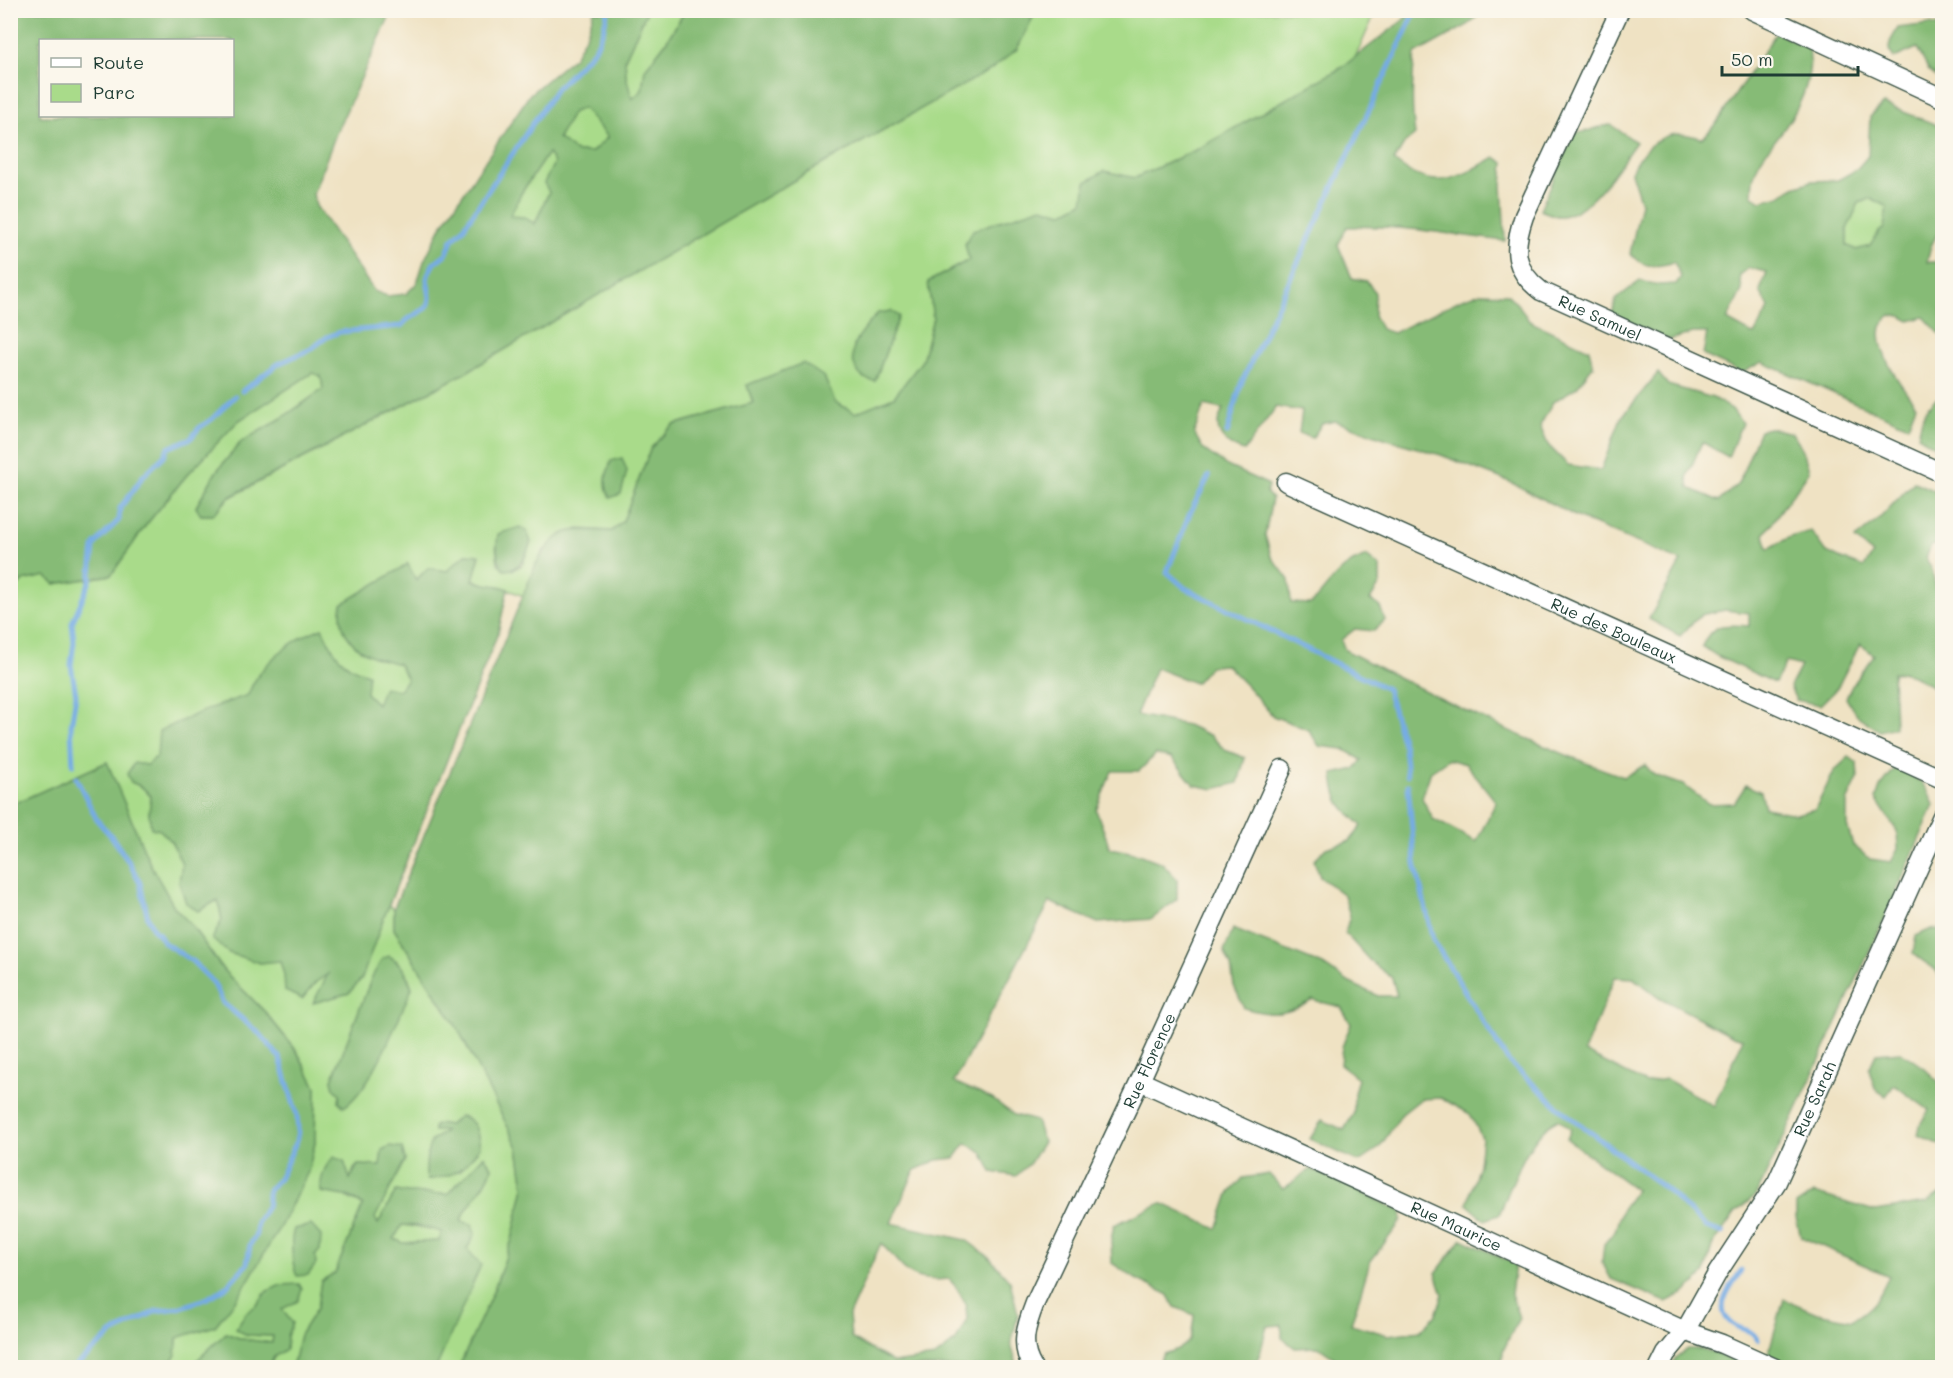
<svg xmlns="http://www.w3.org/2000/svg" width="1953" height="1378" viewBox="0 0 1953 1378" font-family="Mali,sans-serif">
<rect width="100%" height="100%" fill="#fbf7ec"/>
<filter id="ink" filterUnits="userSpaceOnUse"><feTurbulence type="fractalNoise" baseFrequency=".0167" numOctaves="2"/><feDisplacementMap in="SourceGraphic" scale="12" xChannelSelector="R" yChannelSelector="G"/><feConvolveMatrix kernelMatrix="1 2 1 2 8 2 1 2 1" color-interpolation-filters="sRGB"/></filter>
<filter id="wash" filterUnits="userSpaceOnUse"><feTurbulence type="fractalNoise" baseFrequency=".008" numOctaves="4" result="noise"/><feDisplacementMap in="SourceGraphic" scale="24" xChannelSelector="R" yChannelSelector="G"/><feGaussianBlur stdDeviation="1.35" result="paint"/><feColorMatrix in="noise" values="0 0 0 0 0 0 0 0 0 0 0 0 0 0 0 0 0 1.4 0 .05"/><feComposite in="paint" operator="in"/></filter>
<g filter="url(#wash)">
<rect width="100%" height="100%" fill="#efe2c3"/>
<!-- green -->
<g fill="#a9db8a" stroke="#648c5f" stroke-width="1.5" fill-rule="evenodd">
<polygon points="647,11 685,11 666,42 645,69 642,90 632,100 626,76 625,59"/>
<path d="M 1036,11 L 1376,11 L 1355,58 L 1341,68 L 1198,149 L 1135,178 L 1104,171 L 1083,202 L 1062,213 L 1042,207 L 973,230 L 969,260 L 928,282 L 933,318 L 922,361 L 894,397 L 855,413 L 835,402 L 824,377 L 747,385 L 753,403 L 673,425 L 651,448 L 623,521 L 612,531 L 578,529 L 544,550 L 536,564 L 523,596 L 500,586 L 484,585 L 473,579 L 480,556 L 466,554 L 447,571 L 428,568 L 416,580 L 407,564 L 388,660 L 399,664 L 407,679 L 399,690 L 377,704 L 366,693 L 356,671 L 335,655 L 322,628 L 252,686 L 249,695 L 208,709 L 159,737 L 158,756 L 131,782 L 142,787 L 151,797 L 149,813 C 159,828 177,844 182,863 C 183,868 180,877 179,882 L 198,911 L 218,900 L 222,920 L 260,963 L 280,960 L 284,975 L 302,999 L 316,982 L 329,973 L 314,1002 L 349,993 L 389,906 L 394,908 L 394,929 L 458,1029 L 518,1147 L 524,1187 L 512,1240 L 493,1292 L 459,1367 L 433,1367 L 437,1365 L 467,1249 L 475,1234 L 461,1221 C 468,1201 487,1188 492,1167 L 484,1156 L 448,1194 L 408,1193 L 396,1191 L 378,1224 L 374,1218 L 405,1160 L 380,1166 L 358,1165 L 354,1169 L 350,1180 L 346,1173 L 346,1197 L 363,1205 L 335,1273 L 321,1281 L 317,1308 L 300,1335 L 292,1367 L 269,1367 L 274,1357 L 286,1349 L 287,1336 L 292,1323 L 281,1309 L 288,1304 L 267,1291 L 257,1305 L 246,1313 L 247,1335 L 273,1336 L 272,1343 L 242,1339 L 226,1333 L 190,1367 L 166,1367 L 176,1355 L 177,1338 L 281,1225 L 308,1171 L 315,1143 L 316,1087 L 297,1051 L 265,1012 L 224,971 L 192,926 L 175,908 L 150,864 L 107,762 L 11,805 L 11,593 L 23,581 L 46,576 L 55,584 L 111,575 L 146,525 L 186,476 L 238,421 L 312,372 L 321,376 L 323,389 L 282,418 L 241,442 L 216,472 L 196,507 L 201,515 L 213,515 L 229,498 L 463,374 L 812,170 L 992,69 L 1017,49 ZM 878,313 L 899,316 L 875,381 L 854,345 ZM 531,542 L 522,565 L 513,570 L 498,564 L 496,545 ZM 396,960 L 407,974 L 412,988 L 339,1102 L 340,1094 L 332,1080 L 372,977 ZM 460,1116 C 476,1119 478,1133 480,1147 L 460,1171 L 426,1174 L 431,1141 L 443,1135 L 445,1130 L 434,1131 L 434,1126 L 441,1124 L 449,1125 Z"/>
<polygon points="583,108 608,137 592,152 576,152 558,139 573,112"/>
<polygon points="548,152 554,163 545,183 549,192 534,225 509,216 522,192"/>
<polygon points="1871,198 1887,207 1884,228 1879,232 1871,246 1856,250 1847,245 1847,229 1859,203"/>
<polygon points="402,1225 442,1231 439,1241 403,1243 394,1239"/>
</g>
<!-- forest -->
<g fill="#86bb76" stroke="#527c55" stroke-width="1.5" fill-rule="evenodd">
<path d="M 11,10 L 392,11 L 337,131 L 313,194 L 316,206 L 374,291 L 387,296 L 406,294 L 417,283 L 424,261 L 441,227 L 530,94 L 574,57 L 587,33 L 594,11 L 647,11 L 625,59 L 626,76 L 632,99 L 642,90 L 645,69 L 666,42 L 685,11 L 1036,11 L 1017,49 L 992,69 L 812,170 L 463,374 L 229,497 L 213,515 L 201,515 L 196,507 L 216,472 L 241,442 L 282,418 L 323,389 L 321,376 L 312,373 L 238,421 L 186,476 L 146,525 L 111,575 L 55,584 L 45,576 L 23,581 L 11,593 ZM 40,40 L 232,40 L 232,116 L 40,116 ZM 583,108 L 608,137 L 592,152 L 576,152 L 558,138 L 573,112 ZM 548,153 L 554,163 L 544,183 L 549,192 L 535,224 L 524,217 L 510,216 L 522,192 Z"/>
<path d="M 1412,11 L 1483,11 L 1468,25 L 1415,54 C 1412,81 1411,108 1415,135 L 1404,144 L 1394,161 C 1433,193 1456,180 1495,157 L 1504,163 L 1502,185 L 1505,241 C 1452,235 1400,224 1347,227 L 1338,245 L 1352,278 L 1367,281 L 1375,293 L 1374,315 L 1381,329 L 1393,333 L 1464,298 L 1481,293 L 1507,294 L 1520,307 L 1529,321 L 1589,349 L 1593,366 L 1577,387 L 1553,402 L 1540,426 L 1548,445 L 1568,465 L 1601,470 L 1621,418 L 1658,373 L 1668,385 L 1713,398 L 1732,409 L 1742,423 L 1728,457 L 1702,442 L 1687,477 L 1689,488 L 1719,501 L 1738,484 L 1760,430 L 1770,428 L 1792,433 L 1803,450 L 1809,471 C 1795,493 1778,512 1764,535 L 1768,549 L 1790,537 L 1811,531 L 1825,551 L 1841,559 L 1864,567 L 1873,554 L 1855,539 L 1877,521 L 1914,482 L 1942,494 L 1942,543 L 1931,546 L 1926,558 L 1933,572 L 1935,588 L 1942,611 L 1942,691 L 1905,672 L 1893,673 L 1895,727 L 1880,731 L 1856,715 L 1846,698 L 1854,682 L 1874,655 L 1860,644 L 1837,688 L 1820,705 L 1796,700 L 1790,687 L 1801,666 L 1786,662 L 1775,683 L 1717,656 L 1702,646 C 1713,621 1726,625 1749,626 L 1749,613 L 1725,610 L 1700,615 L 1680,636 L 1649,619 L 1681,561 L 1577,517 L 1510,482 L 1441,455 L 1390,440 L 1335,421 L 1322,424 L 1312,438 L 1299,433 L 1302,411 L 1276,407 L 1244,451 C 1233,448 1217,439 1218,423 C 1218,419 1222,413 1223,409 L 1204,405 L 1194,433 L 1203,449 L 1227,466 L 1269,485 L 1266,492 L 1272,499 L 1265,535 L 1271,556 L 1289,580 L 1291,603 L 1311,604 C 1324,592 1333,575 1348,565 C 1354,561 1360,559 1366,556 L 1380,567 L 1380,584 L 1370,600 L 1380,607 L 1385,620 L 1374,631 L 1355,629 L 1341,640 L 1345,650 C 1435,697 1528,743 1624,777 L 1645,765 L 1654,775 L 1683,785 L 1709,804 L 1734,803 L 1746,785 L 1761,792 L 1765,808 L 1796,814 L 1815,809 L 1835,770 L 1849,757 L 1857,763 L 1858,779 L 1847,802 L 1847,826 L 1853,845 L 1870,859 L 1891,862 L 1898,849 L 1897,831 L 1876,799 L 1880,787 L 1896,767 C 1917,778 1926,782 1934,805 L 1884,920 L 1779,1148 L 1756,1195 L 1735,1213 L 1712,1246 L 1704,1274 L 1685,1293 L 1666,1302 L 1611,1279 L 1602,1262 L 1604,1244 L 1615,1231 L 1622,1209 L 1636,1190 L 1567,1139 L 1571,1129 L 1558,1119 C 1528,1134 1512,1185 1499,1215 L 1485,1220 L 1467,1204 L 1479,1165 L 1482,1138 L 1470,1114 L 1441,1098 L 1421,1099 L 1402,1114 L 1379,1148 L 1359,1162 L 1310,1139 L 1322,1120 L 1344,1130 L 1354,1113 L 1354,1093 L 1358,1078 L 1340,1064 L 1342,1047 L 1351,1024 L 1341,1007 L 1313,1000 C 1285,1015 1275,1017 1244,1008 L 1234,986 L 1231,966 L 1224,951 L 1233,929 L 1323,965 L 1350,983 L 1378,996 L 1397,996 L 1392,978 L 1370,961 L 1345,933 L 1350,916 L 1344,895 L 1320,877 L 1314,860 L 1326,848 L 1350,841 L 1362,826 C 1341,806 1336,804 1333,774 L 1355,769 L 1362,760 L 1343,749 L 1319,746 L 1309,730 L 1273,716 L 1247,686 L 1226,665 L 1210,666 L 1195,683 L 1156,668 L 1136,715 L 1187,725 L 1211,736 L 1225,750 L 1245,758 L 1238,783 L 1214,789 L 1194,785 L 1172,758 L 1156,754 L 1139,771 L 1112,771 L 1096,810 L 1110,848 L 1139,854 L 1162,863 L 1177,879 L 1177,899 L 1152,919 L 1098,923 L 1050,902 L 954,1082 L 992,1099 L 1014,1115 L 1036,1121 L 1043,1142 L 1030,1163 L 1016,1176 L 992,1172 L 982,1152 L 966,1143 L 955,1158 L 937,1160 L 915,1170 L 891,1223 L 966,1240 L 989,1257 L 1010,1281 L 1018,1314 L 1011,1345 L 1018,1367 L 459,1367 L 493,1292 L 512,1240 L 524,1187 L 518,1147 L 458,1029 L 394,929 L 394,908 L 536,564 C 560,524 570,530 612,531 L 623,521 L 651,448 L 673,425 L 753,403 L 747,385 L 803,363 L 824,377 L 835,402 L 855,413 L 894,397 L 922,361 L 933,318 L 928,282 L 969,260 L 965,244 L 973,230 L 1042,207 L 1062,213 L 1083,202 L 1086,182 L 1104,171 L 1135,178 L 1198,149 L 1341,68 L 1402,21 ZM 1448,759 L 1466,764 L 1496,802 L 1476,842 L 1433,819 L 1422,798 L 1431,771 ZM 1615,977 L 1634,978 L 1659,997 L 1733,1036 L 1743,1039 L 1714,1106 L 1666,1079 L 1646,1083 L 1584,1052 ZM 881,1243 C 906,1270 908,1283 949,1279 L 956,1287 L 966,1305 L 967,1319 L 956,1341 L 935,1357 L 894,1363 L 851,1338 L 849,1315 Z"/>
<polygon points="1930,24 1942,27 1942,82 1929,71 1917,48 1894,58 1889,50 1890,42 1898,28"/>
<path d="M 1776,33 L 1809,48 C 1813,78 1801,106 1783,130 C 1766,153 1751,165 1752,195 L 1761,201 L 1780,196 L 1794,187 L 1812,181 L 1838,180 L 1856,170 L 1868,156 L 1870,117 L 1883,104 L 1942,127 L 1941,227 L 1931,246 L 1927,262 L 1942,262 L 1942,336 L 1924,317 L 1910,321 L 1901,316 L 1889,316 C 1887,319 1882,324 1881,327 C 1875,352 1902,387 1916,405 L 1908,426 L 1762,362 L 1742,373 L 1703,355 L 1707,333 L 1693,333 L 1669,340 L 1612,314 L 1616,299 L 1640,281 L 1660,285 L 1676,284 L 1681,277 L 1674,262 C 1655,268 1644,268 1630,254 L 1641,203 L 1631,172 C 1639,154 1656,134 1679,134 C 1687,134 1695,137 1703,138 L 1718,121 ZM 1871,198 L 1887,207 L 1884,228 L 1879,232 L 1870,246 L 1856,250 L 1847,245 L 1847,229 L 1859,203 ZM 1749,268 L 1767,272 L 1760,291 L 1769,308 L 1754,335 L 1727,320 L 1742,290 L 1740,275 Z"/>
<path d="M 1611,125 L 1636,142 C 1618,166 1594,210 1562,216 C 1555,217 1546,212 1540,210 L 1574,133 C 1588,133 1597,126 1611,125 Z"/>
<path d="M 891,311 L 899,316 L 875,381 C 863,379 859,377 854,364 C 847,345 866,327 878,313 Z"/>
<path d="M 1942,396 L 1942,451 L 1918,436 C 1921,419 1926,402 1942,396 Z"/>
<path d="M 622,458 L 627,471 L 621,494 L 610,498 C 603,483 606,476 611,461 Z"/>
<path d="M 520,527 L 527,532 L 531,542 C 525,557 522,570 504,570 C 496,560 496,547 498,534 Z"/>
<path d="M 466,554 L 480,555 L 473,580 C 485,586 496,584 508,589 L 498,633 L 384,917 L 362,978 L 349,993 L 313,1003 L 328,974 L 316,982 L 302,999 L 285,991 L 284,975 L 280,961 L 260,963 L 229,953 L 212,939 L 222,920 L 218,900 L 198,911 L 186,903 L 179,882 L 182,864 L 171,841 L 160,830 L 151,828 L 149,813 L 151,796 L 142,787 L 131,782 L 127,774 L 134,763 L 147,765 L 157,756 L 159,731 L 208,709 L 248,695 C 259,664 292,639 322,628 C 333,651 340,667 368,674 L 366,693 L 377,704 L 384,687 L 399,690 L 407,679 L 399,664 C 391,661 380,660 372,656 C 350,647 337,627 342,604 L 408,564 L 416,580 L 428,568 L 447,571 Z"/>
<polygon points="107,762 150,864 175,908 192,926 224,971 265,1012 297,1052 316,1087 315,1143 308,1172 281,1225 239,1296 215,1326 177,1338 176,1355 166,1367 11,1367 11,805"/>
<path d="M 1942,929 L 1942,1003 C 1941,991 1943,974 1932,967 C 1925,962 1919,959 1913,953 L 1916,936 L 1929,930 Z"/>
<path d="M 389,956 C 402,963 407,975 412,988 C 397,1021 373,1087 344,1107 L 339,1102 L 340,1094 L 334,1088 L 332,1080 L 372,977 L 382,959 Z"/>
<polygon points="1901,1052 1924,1068 1942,1085 1942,1146 1918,1135 1920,1125 1929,1110 1894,1085 1886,1096 1875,1089 1869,1069 1876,1054"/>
<path d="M 460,1116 C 476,1119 478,1133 480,1147 C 464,1169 455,1177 427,1180 C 425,1171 426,1146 433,1140 C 437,1136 441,1136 445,1131 L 434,1131 L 434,1126 L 442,1124 L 449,1125 Z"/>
<path d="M 390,1146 L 402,1148 L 405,1160 L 375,1218 L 378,1224 L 396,1191 L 408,1193 L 448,1194 L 484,1156 L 492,1167 C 487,1188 468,1201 461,1221 L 472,1224 L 475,1234 L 467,1249 L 481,1265 L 437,1366 L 433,1368 L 292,1367 L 300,1335 L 317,1308 L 321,1281 L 335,1273 L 363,1205 L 350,1197 L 321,1192 C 320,1178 323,1167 334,1157 L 344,1161 L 350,1179 L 358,1165 L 380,1166 L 382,1150 ZM 402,1225 L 419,1226 L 442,1232 L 439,1241 L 403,1243 L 394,1239 Z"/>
<path d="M 1311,1169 L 1401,1211 L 1402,1220 L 1370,1262 L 1351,1324 L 1388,1335 L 1420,1331 L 1436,1315 L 1443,1294 L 1436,1273 L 1462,1239 L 1515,1264 L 1511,1294 L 1519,1318 L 1503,1351 L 1502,1367 L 1348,1367 L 1318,1347 L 1295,1348 L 1282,1338 L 1282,1325 L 1267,1326 L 1260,1354 L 1253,1367 L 1156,1367 L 1163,1354 C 1189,1346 1192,1343 1194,1315 L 1175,1307 L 1167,1294 L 1136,1279 L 1112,1263 L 1111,1240 L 1114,1225 L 1161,1203 L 1217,1229 L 1229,1194 L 1243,1178 L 1269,1174 L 1283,1189 Z"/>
<path d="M 1942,1192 L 1942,1367 L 1797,1367 L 1768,1354 L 1784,1299 L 1817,1313 L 1852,1320 C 1873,1308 1879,1299 1889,1276 L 1801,1237 L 1796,1218 L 1796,1205 L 1814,1193 L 1875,1211 L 1926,1203 Z"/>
<path d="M 311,1225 L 321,1236 L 320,1250 L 315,1256 L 316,1264 L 308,1275 L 297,1276 C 292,1267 290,1239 294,1229 Z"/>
<polygon points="299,1284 302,1289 298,1301 282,1309 292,1323 287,1336 286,1349 274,1357 269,1367 190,1367 226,1333 242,1339 272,1343 273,1336 247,1335 235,1329 246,1313 257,1305 267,1291 281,1285"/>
<polygon points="1688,1349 1703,1349 1751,1367 1671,1367 1676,1357"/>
</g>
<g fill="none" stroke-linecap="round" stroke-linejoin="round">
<!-- stream -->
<g stroke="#76ace4" stroke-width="5">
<polyline points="242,391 278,364 311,349 327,337 340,332 401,326 408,319 425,309 429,304 430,297 427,279 429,272 434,263 447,253 452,240 462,230 555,90 595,49 603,31 608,10"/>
<polyline points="1227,433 1241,384 1416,10"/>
<polyline points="1209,476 1190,513 1167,572 1185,588 1387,689 1404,747 1407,775"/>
<polyline points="73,765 71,726 76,695 71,665 74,642 72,623 90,581 94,548 96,543 119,520 120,508 132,492 143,476 164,456 168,448 191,438 199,428 212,419 235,396"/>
<polyline points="1408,785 1415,863 1433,940 1508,1061 1565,1113 1667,1190 1706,1227 1723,1233"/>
<path d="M 1741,1271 C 1730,1287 1711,1310 1734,1325 C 1744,1332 1750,1327 1758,1340"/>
<path d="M 73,1368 L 113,1333 L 156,1311 L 179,1308 L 208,1298 L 225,1288 L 247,1264 L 250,1245 L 256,1234 L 257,1222 C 267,1205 268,1213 268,1190 L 279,1179 L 283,1171 L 296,1142 L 298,1131 L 297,1115 L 280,1058 L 261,1035 L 223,1003 L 213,982 L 192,961 L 163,942 L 159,934 L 154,931 L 148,918 L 140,883 L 130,864 L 112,837 L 97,820 L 76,778"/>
</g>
</g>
</g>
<g filter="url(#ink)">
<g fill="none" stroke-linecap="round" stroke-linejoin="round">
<defs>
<g id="minor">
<path id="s1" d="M 1620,10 L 1524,216 C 1513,248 1513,270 1541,291 L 1942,473"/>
<polyline points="1752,10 1942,98"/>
<path id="s2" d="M 1286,482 L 1942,779"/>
<path id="s3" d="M 1140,1081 L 1685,1331 L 1722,1344 L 1775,1368"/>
<path id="s4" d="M 1033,1368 C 1019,1346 1026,1326 1035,1303 L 1140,1081 L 1282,769"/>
<path id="s5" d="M 1659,1368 L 1666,1354 L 1685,1331 L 1718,1272 L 1777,1182 L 1942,816"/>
</g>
</defs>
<!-- minor casing -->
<use href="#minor" stroke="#3e5649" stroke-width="21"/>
<!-- minor -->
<use href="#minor" stroke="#fff" stroke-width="18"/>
</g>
</g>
<g text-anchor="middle" stroke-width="5" stroke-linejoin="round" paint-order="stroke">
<!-- street labels -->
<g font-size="16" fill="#1f3d34" stroke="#fbf7ec">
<text dy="6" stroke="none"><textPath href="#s1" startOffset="376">Rue Samuel</textPath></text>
<text dy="6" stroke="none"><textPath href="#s2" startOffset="360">Rue des Bouleaux</textPath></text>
<text dy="6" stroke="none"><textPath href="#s4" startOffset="336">Rue Florence</textPath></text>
<text dy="6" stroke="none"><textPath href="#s5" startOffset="312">Rue Sarah</textPath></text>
<text dy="6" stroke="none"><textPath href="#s3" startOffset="348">Rue Maurice</textPath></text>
</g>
</g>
<!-- margin -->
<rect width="1953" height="1378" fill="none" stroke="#fbf7ec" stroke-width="36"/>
<!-- legend -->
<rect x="39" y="39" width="195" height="78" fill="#fbf7ec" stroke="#a3ada2" stroke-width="1.5"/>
<rect x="51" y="58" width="30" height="9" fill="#ffffff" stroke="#a3ada2" stroke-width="1.5"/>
<text x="93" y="69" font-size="18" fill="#1f3d34">Route</text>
<rect x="51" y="84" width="30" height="18" fill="#a9db8a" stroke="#a3ada2" stroke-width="1.5"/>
<text x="93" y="99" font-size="18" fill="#1f3d34">Parc</text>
<!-- scale -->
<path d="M1722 66v9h136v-9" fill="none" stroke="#1f3d34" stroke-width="3"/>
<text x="1731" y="66" font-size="18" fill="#1f3d34" stroke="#fbf7ec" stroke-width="4.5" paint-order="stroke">50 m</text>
</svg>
